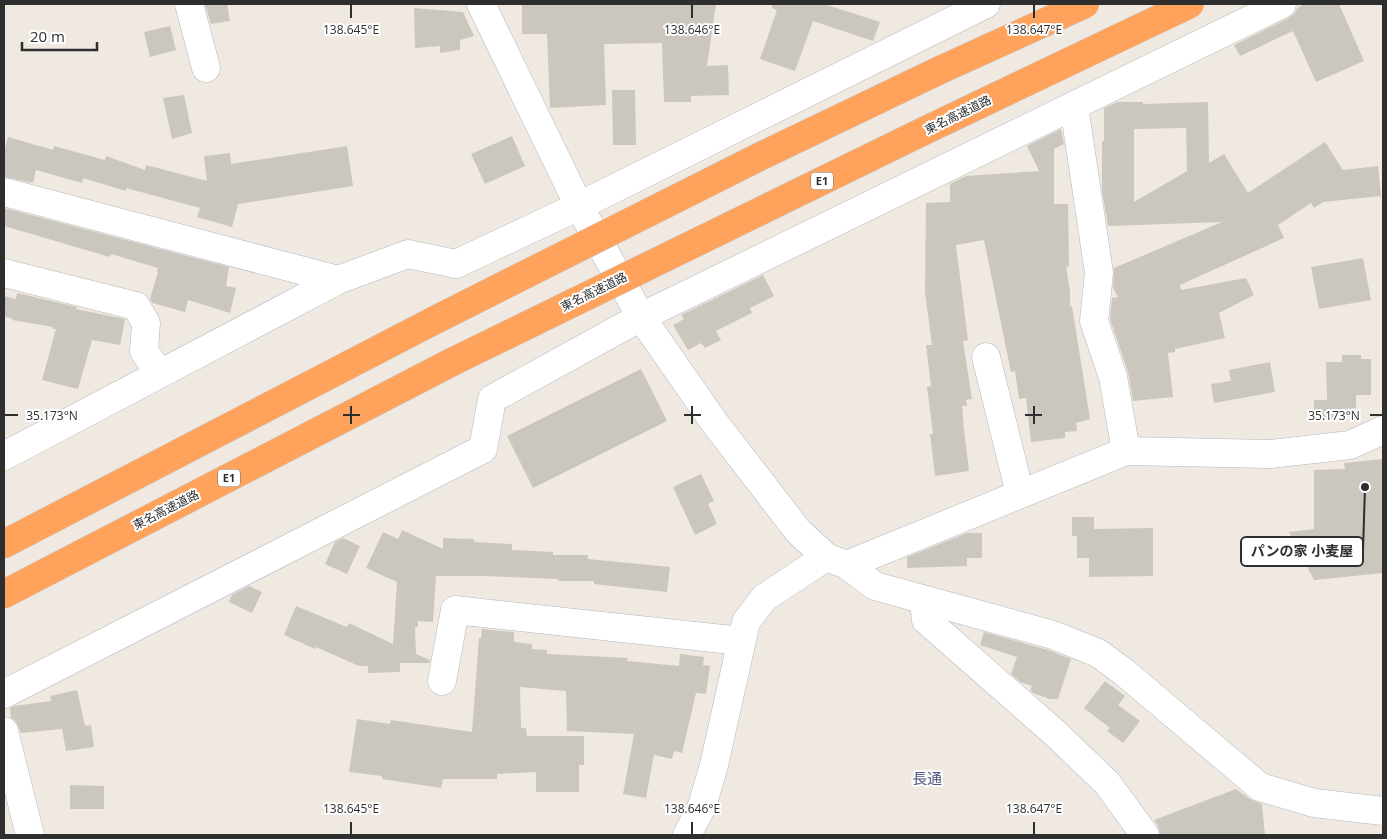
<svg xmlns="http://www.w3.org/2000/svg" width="1387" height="839" viewBox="0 0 1387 839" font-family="'Open Sans','Noto Sans JP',sans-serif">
<rect width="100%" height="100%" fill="#efe9e1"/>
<!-- building -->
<g fill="#cbc7bf" fill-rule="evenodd">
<polygon points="205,4 227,4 230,21 211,24"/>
<polygon points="522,4 716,4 707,66 728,65 729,95 691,96 691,102 664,102 662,43 604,44 606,105 550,108 547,34 522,34"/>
<polygon points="772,4 824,4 880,22 873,41 813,21 795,71 760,59 777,10 772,8"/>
<polygon points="1305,4 1339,4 1364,61 1316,82 1293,31 1240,56 1234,45 1289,18 1295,13 1297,8"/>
<polygon points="414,8 463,12 474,36 460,40 460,50 440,53 440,46 415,48"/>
<polygon points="170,26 176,50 150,57 144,32"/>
<polygon points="612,90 635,90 636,145 613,145"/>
<polygon points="184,95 192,133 172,139 163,98"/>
<path d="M 1117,102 L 1143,102 L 1143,104 L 1208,102 L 1209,163 L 1224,154 L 1248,193 L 1325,142 L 1343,170 L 1378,166 L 1381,196 L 1323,202 L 1314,208 L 1311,203 L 1278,225 L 1284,238 L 1180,285 L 1181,290 L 1246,278 L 1254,295 L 1219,313 L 1225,338 L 1175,349 L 1175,352 L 1168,353 L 1173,397 L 1133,401 L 1128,372 L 1110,319 L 1112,298 L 1118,297 L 1113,288 L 1114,268 L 1222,222 L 1108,226 L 1102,191 L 1102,141 L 1104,141 L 1104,108 ZM 1186,128 L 1187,171 L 1134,202 L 1134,129 Z"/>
<polygon points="1061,129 1064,144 1054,149 1054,204 1068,204 1069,266 1066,267 1070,291 1070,307 1072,306 1090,419 1076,423 1077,431 1065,432 1065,438 1031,442 1026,398 1019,399 1015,371 1011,372 984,240 956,245 968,340 963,341 972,399 966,400 967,406 962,406 964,430 969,471 935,476 930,434 933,434 927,387 931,386 926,345 932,345 925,292 926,203 950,202 950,184 966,176 1039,171 1027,146"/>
<polygon points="512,136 525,166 485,184 471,154"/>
<polygon points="8,137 53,150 54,146 105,160 106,156 145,170 146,165 207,181 204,156 230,153 231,164 347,146 353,186 238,204 232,227 197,217 200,208 126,188 126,191 83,178 82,183 36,170 33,183 4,177 4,151"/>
<polygon points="4,208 229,267 226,286 236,288 230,313 188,300 185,312 152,303 150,299 158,272 157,272 158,268 111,254 110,257 4,226"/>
<polygon points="1363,258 1371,300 1319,309 1311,267"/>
<polygon points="763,275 774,296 750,308 752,313 716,331 721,340 705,348 701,343 688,350 673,325 684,319 681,315"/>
<polygon points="17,293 77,307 76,309 125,319 120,345 92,340 78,389 42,380 56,329 53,329 53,327 12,320 13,319 4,316 4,296 16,299"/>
<polygon points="1342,355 1361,355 1361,359 1371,359 1371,395 1356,395 1356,408 1344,409 1344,419 1314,419 1314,400 1327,400 1326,362 1342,362"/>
<polygon points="1270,362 1275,392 1214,403 1211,384 1231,381 1229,370"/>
<polygon points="641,369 667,421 533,488 507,436"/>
<polygon points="1383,459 1383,573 1314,580 1289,532 1314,529 1314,470 1345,469 1344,463"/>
<polygon points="701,474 714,501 708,504 717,524 695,535 673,487"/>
<polygon points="1072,517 1094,517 1094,529 1153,528 1153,576 1089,577 1089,558 1077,558 1077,536 1072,536"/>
<polygon points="402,530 443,549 443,538 474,539 474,542 512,544 512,550 553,552 553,555 588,555 588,559 670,567 667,592 594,584 594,581 558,581 558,579 482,576 436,576 433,622 418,621 418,627 415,627 416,654 430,660 429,663 400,663 400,672 368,673 368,666 359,666 316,647 315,649 284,635 296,606 347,627 349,623 393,644 397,582 366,568 383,532 398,539"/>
<polygon points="967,533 982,533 982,558 967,558 967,566 907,568 907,557"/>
<polygon points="343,538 360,546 347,574 325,564 335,542"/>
<polygon points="249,586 262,592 252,613 229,602 232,595"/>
<polygon points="482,629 514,632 514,642 532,644 532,649 547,650 547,654 628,658 627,661 679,666 680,654 704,657 703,665 710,666 706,694 696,693 682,753 674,751 672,759 654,755 646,798 623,794 634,734 567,731 566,691 520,687 521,728 526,728 527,736 584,736 584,765 579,765 579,792 536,792 536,772 497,774 497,779 443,779 441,788 382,779 382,776 349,772 357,719 390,724 391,720 472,732 479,638 481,638"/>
<polygon points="984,632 1048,650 1071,659 1058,699 1049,699 1033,693 1030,690 1032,686 1020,682 1011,674 1017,657 980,645"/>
<polygon points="1105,681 1125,696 1118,705 1140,721 1123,743 1107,731 1110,728 1084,708"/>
<polygon points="77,690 85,726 91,725 94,747 66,751 62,729 21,733 16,721 11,718 10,708 14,706 51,701 50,696"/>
<polygon points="70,785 104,786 104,809 70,809"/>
<polygon points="1236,789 1250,799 1262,804 1265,835 1160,835 1158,826 1154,820"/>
</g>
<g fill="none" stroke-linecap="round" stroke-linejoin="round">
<defs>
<g id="minor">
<polyline points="189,4 206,68"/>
<polyline points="481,4 579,206 641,317 714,422 798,531 826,557 847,565 875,586 1053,635 1098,653 1125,673 1260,787 1314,803 1383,811"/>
<polyline points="1074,106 1099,273 1094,321 1113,377 1126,451"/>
<polyline points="4,192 338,280"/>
<polyline points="4,273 136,306 146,323 144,351 159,373"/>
<polyline points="986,357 1020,494"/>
<polyline points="4,456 338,280 408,254 456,264 579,206 986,4"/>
<polyline points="847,565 1126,451 1270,454 1350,445 1383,430"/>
<polyline points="924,600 926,620 1056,734 1107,783 1145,835"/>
<polyline points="442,681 455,610 741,641"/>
<polyline points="4,694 483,449 492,399 641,317 1282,4"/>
<polyline points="4,731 30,835"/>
<polyline points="687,835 702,806 714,765 746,622 764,598 826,557"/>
</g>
<g id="highway">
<polyline points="4,544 437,319"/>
<polyline points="4,594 454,361"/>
</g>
</defs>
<!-- minor casing -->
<use href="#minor" stroke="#b4b7c1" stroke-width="29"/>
<!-- highway casing -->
<use href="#highway" stroke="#c9c9c9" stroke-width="29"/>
<!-- minor -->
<use href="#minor" stroke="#fff" stroke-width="28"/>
<!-- highway -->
<use href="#highway" stroke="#ffa35c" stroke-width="28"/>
<defs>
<g id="highway-bridge">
<polyline points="437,319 759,157 938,71 1085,4"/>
<polyline points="454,361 926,130 1190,4"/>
</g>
</defs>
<!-- highway-bridge casing -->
<use href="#highway-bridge" stroke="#c9c9c9" stroke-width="29" stroke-linecap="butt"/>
<!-- highway-bridge -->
<use href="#highway-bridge" stroke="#ffa35c" stroke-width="28"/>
</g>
<!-- ticks -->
<path fill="none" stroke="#2e2e2e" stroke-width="2" d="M 351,5 L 351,18M 692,5 L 692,18M 1034,5 L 1034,18M 351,406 L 351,424M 692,406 L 692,424M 1034,406 L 1034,424M 5,415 L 18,415M 343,415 L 360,415M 684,415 L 701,415M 1025,415 L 1042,415M 1370,415 L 1382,415M 351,822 L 351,834M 692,822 L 692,834M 1034,822 L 1034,834"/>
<g text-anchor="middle" stroke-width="4" stroke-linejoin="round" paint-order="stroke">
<!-- shield labels -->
<g fill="#fff" stroke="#6d6d6d" stroke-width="1">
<rect x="811" y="172.5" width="22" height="17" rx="4"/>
<rect x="218" y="469.5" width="22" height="17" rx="4"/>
</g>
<g font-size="11" font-weight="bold" fill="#2e2e2e">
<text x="822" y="185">E1</text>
<text x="229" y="482">E1</text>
</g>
<!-- street labels -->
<g font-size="12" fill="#2e2e2e" stroke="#fff">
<text transform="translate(958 115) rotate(-26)" y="4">東名高速道路</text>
<text transform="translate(594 292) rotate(-26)" y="4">東名高速道路</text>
<text transform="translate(166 510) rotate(-27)" y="4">東名高速道路</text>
</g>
<!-- quarter labels -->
<g font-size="15" fill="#4d5680" stroke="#fff">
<text x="927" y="784">長通</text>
</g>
</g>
<g font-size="12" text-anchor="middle" fill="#2e2e2e" stroke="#fff" stroke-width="4" stroke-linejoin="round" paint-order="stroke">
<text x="351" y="34">138.645°E</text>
<text x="692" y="34">138.646°E</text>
<text x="1034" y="34">138.647°E</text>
<text x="52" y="420">35.173°N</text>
<text x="1334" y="420">35.173°N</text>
<text x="351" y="813">138.645°E</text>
<text x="692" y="813">138.646°E</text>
<text x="1034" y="813">138.647°E</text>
</g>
<!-- callouts -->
<path fill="none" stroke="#2e2e2e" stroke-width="2" d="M1365 487L1363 551"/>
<circle fill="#2e2e2e" stroke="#fff" stroke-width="2" cx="1365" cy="487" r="5"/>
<rect fill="#fff" stroke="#2e2e2e" stroke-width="2" x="1241" y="537" width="122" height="29" rx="5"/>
<g font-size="14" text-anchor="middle" font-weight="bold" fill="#2e2e2e">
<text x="1302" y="556">パンの家 小麦屋</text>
</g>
<!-- border -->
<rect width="1387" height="839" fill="none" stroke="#2e2e2e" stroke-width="10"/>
<!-- scale -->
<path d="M22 42v8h75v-8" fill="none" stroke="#2e2e2e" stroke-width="2.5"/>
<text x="30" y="42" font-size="15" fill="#2e2e2e" stroke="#ffffff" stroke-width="4" paint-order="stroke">20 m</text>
</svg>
